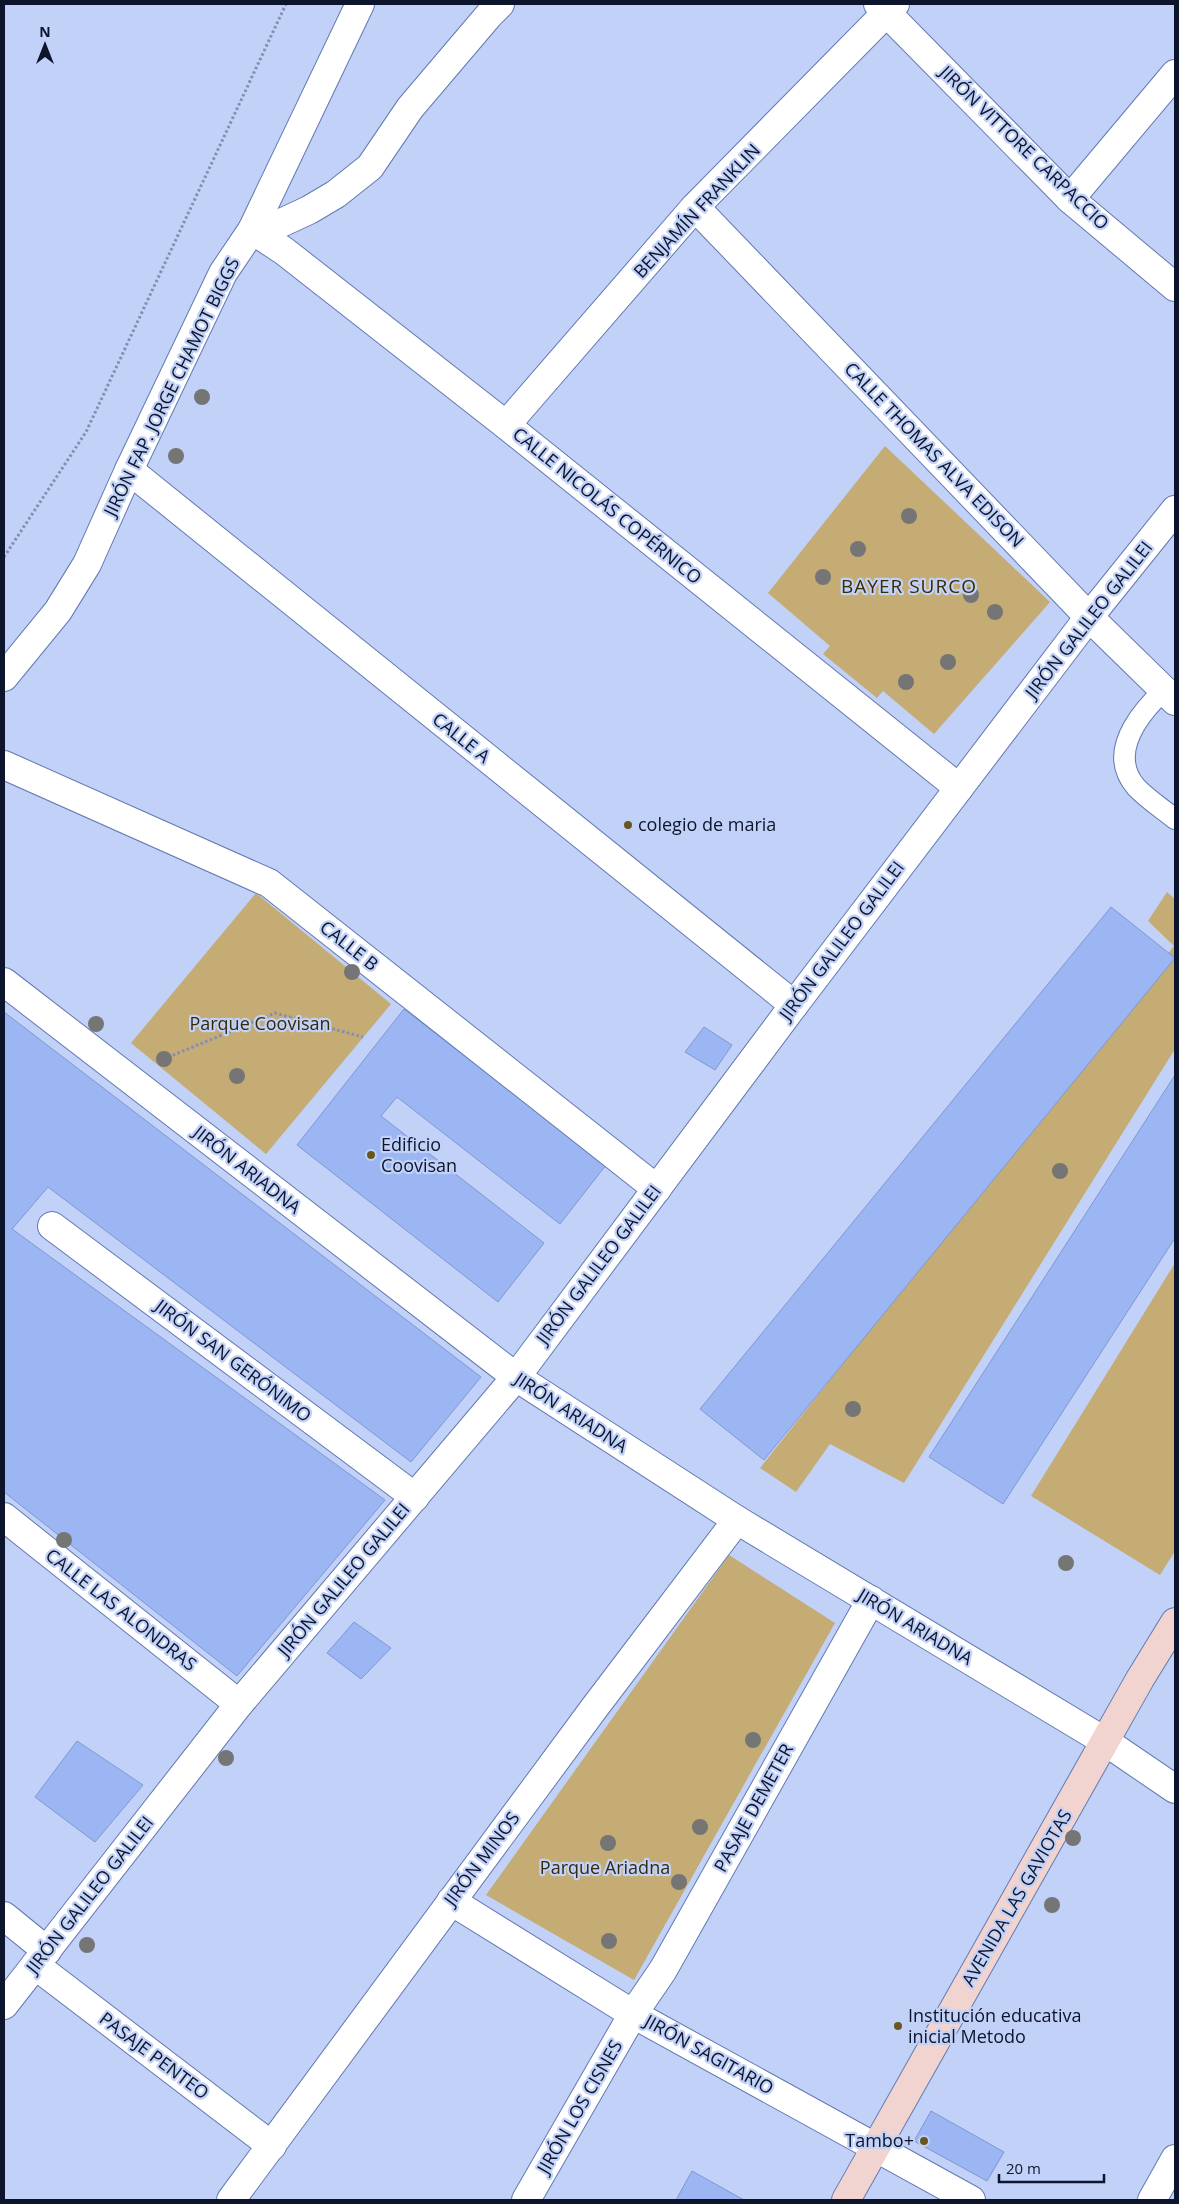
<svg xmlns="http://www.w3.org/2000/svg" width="1179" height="2204" viewBox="0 0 1179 2204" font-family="'Open Sans',sans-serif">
<rect width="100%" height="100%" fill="#c1d1f7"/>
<!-- green -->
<g fill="#c4ac74">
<polygon points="885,446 1050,602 934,734 883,691 877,698 823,654 830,646 768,593"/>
<polygon points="1167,892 1175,899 1175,1049 904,1483 830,1444 796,1492 760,1468 1174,946 1148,921"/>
<polygon points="256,893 391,1004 266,1154 131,1043"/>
<polygon points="1175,1263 1175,1551 1160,1575 1031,1496"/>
<polygon points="729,1555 835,1623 634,1980 486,1895"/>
</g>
<!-- building -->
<g fill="#9cb5f3" stroke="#7f97d3">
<polygon points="1111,907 1175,958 764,1460 700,1409"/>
<polygon points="404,1009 606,1165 560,1224 397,1097 381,1116 544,1243 498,1302 297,1145"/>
<polygon points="4,1012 481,1377 411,1462 48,1187 12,1229 385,1500 237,1676 4,1492"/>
<polygon points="704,1027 732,1045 715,1070 685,1052"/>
<polygon points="1175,1075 1175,1238 1003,1504 929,1457"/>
<polygon points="354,1622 391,1648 361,1679 327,1653"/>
<polygon points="77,1741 143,1785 95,1842 35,1797"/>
<polygon points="931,2111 1004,2152 987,2181 914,2141"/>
<polygon points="692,2171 744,2200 676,2200"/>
</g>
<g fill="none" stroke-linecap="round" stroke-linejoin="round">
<defs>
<path id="lane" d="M 1164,690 C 1139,714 1107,753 1136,787 C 1147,799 1163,809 1175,819"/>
<g id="street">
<polyline points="878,4 1070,199 1175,287"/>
<polyline points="1070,199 1175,74"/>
<polyline points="695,207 1089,617 1175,701"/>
<polyline points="252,230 284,251 506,425 959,788"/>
<polyline points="252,230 281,223 309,210 336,194 370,167 410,108 489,15 500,4"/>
<polyline points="506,425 695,207 895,4"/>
<polyline points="129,470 794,1005"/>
<polyline points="4,677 58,611 87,564 129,470 223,273 252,230 360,4"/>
<polyline points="4,765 269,883 657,1189"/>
<polyline points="4,982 516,1377 737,1520 1106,1742 1175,1789"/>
<polyline points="52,1226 415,1497"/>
<polyline points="4,1517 239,1704"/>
<polyline points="451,1901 633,2014 971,2200"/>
<polyline points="4,1916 47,1951"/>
<polyline points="35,1965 272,2146"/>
<polyline points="4,2005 239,1704 516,1377 794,1005 1089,617 1175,510"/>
<polyline points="231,2200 595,1707 737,1520"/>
<polyline points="526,2200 633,2014 663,1970 871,1600"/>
<polyline points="1152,2200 1175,2159"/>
</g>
<polyline id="secondary" points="846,2200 1140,1679 1175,1622"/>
</defs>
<!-- lane casing -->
<use href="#lane" stroke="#6379b3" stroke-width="22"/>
<!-- street casing -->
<use href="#street" stroke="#6379b3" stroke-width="30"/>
<!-- secondary casing -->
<use href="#secondary" stroke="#6379b3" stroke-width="30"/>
<!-- path -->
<g stroke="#828fb0" stroke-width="3" stroke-dasharray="2.5 2.5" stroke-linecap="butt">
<polyline points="4,557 86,432 286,4"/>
<polyline points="159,1061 275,1013 363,1037"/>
</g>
<!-- lane -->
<use href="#lane" stroke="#fff" stroke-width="20"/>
<!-- street -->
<use href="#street" stroke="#fff" stroke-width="28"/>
<!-- secondary -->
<use href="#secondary" stroke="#f1d3cf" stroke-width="28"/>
</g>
<!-- trees -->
<g fill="#747574">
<circle cx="202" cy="397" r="8"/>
<circle cx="176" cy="456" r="8"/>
<circle cx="909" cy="516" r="8"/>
<circle cx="858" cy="549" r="8"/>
<circle cx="823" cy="577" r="8"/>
<circle cx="971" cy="595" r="8"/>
<circle cx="995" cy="612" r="8"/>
<circle cx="948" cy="662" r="8"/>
<circle cx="906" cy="682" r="8"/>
<circle cx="352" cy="972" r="8"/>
<circle cx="96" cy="1024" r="8"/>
<circle cx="164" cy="1059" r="8"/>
<circle cx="237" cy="1076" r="8"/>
<circle cx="1060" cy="1171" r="8"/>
<circle cx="853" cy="1409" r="8"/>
<circle cx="64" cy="1540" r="8"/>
<circle cx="1066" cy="1563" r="8"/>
<circle cx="753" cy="1740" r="8"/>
<circle cx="226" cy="1758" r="8"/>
<circle cx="700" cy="1827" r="8"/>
<circle cx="1073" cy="1838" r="8"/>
<circle cx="608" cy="1843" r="8"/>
<circle cx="679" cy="1882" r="8"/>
<circle cx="1052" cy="1905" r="8"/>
<circle cx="609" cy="1941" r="8"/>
<circle cx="87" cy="1945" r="8"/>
</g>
<!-- markers -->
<g fill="#695523" stroke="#c1d1f7" stroke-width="2">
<circle cx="628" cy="825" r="5"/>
<circle cx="371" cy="1155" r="5"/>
<circle cx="898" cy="2026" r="5"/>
<circle cx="924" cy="2141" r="5"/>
</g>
<g text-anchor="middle" stroke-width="4.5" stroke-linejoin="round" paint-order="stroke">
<!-- street labels -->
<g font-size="18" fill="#0d152c" stroke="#c1d1f7">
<text transform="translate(1024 148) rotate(44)" y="6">JIRÓN VITTORE CARPACCIO</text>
<text transform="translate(697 211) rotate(-47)" y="6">BENJAMÍN FRANKLIN</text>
<text transform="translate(172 387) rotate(-64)" y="6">JIRÓN FAP. JORGE CHAMOT BIGGS</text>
<text transform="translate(934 455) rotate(46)" y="6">CALLE THOMAS ALVA EDISON</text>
<text transform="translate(607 506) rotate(39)" y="6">CALLE NICOLÁS COPÉRNICO</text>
<text transform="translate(1089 620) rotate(-52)" y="6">JIRÓN GALILEO GALILEI</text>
<text transform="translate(461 738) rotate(39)" y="6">CALLE A</text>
<text transform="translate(842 941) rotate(-53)" y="6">JIRÓN GALILEO GALILEI</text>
<text transform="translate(349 946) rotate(38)" y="6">CALLE B</text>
<text transform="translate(247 1170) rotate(38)" y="6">JIRÓN ARIADNA</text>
<text transform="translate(599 1265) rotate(-53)" y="6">JIRÓN GALILEO GALILEI</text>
<text transform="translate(233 1361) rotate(37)" y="6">JIRÓN SAN GERÓNIMO</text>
<text transform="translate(571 1413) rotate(33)" y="6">JIRÓN ARIADNA</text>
<text transform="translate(344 1580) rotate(-50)" y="6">JIRÓN GALILEO GALILEI</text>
<text transform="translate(121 1610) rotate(38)" y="6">CALLE LAS ALONDRAS</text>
<text transform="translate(915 1627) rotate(31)" y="6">JIRÓN ARIADNA</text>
<text transform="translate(754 1808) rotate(-61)" y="6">PASAJE DEMETER</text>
<text transform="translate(482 1859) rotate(-53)" y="6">JIRÓN MINOS</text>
<text transform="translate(90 1895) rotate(-52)" y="6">JIRÓN GALILEO GALILEI</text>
<text transform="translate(1017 1898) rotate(-60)" y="6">AVENIDA LAS GAVIOTAS</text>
<text transform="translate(709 2055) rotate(29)" y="6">JIRÓN SAGITARIO</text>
<text transform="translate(154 2056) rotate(37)" y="6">PASAJE PENTEO</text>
<text transform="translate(580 2107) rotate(-60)" y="6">JIRÓN LOS CISNES</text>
</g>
<!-- poi labels -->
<g font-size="18" fill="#0d152c" stroke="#c1d1f7" text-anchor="start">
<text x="638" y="831">colegio de maria</text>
<text x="381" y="1151">Edificio<tspan x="381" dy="21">Coovisan</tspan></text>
<text x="908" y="2022">Institución educativa<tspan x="908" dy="21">inicial Metodo</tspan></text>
<text x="914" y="2147" text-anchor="end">Tambo+</text>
</g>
<!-- park labels -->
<g font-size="18" fill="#352909" stroke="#c1d1f7">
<text x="260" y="1030">Parque Coovisan</text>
<text x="605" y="1874">Parque Ariadna</text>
</g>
<!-- neighbourhood labels -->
<g font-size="19" letter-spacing="1" fill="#3a2b01" stroke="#c1d1f7">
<text x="909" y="593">BAYER SURCO</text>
</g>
</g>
<!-- border -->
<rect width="1179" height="2204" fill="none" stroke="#0d152c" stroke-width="10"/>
<!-- north arrow -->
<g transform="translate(45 45)" stroke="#c1d1f7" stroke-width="4" paint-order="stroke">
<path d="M0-4L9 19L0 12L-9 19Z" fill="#0d152c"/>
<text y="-8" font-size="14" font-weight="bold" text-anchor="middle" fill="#0d152c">N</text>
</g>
<!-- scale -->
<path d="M999 2174v8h105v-8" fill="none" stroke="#0d152c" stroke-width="2.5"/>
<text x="1006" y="2174" font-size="15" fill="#0d152c" stroke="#c1d1f7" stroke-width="4" paint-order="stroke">20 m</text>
</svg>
